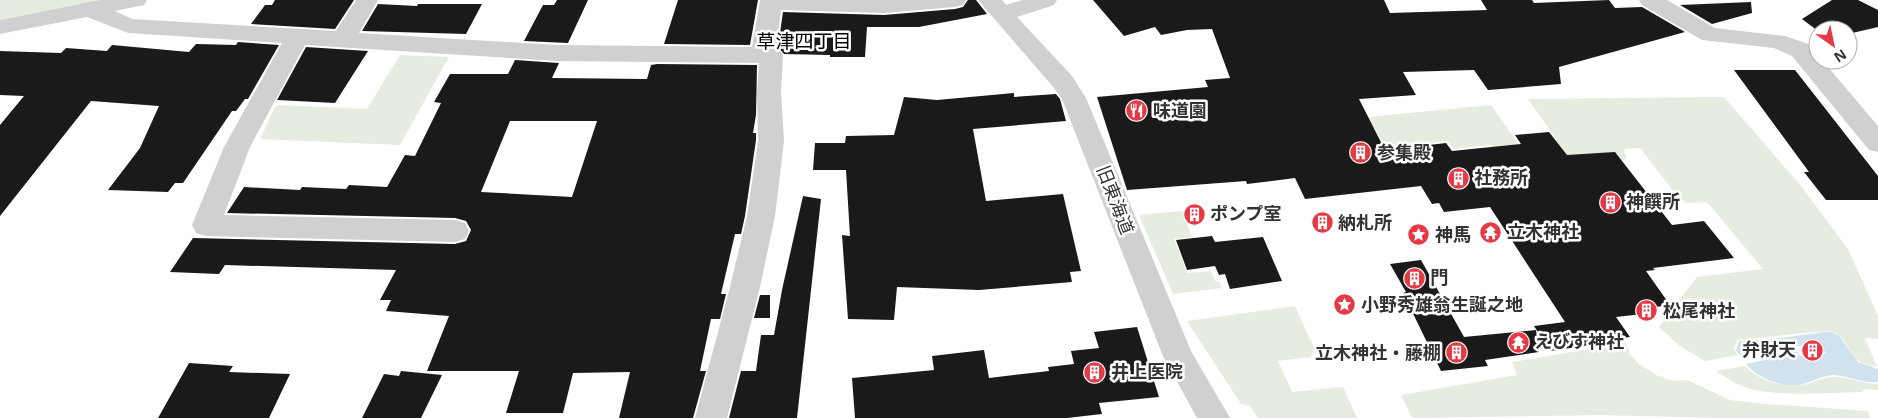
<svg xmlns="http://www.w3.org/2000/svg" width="1878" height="418" viewBox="0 0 1878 418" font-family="'Noto Sans','Noto Sans JP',sans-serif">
<rect width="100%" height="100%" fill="#fff"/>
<!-- green -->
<g fill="#e6ecdf">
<polygon points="0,0 101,0 0,20"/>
<polygon points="400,55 449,57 400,145 260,139 276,105 367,109"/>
<path d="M 1724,97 L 1801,186 L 1848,249 L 1878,316 L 1878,339 L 1865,338 L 1877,367 C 1872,365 1863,364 1859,361 C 1849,353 1845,337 1833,332 C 1827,329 1752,339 1737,340 L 1734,349 L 1738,355 L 1705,361 L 1680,346 L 1659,327 L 1697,277 L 1763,269 L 1707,202 L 1686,203 L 1678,197 L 1640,148 L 1625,149 L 1624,152 L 1627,158 L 1622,161 L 1567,167 L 1548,142 L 1557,140 L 1528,99 Z"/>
<polygon points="1491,105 1519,145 1493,148 1490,145 1453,149 1448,141 1386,148 1368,117"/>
<polygon points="1182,211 1192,237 1174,239 1187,273 1211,271 1215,281 1219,281 1222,288 1173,294 1139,215"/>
<polygon points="1295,306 1315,350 1310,357 1278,361 1292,392 1343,387 1357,418 1258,418 1250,406 1241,404 1187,321"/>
<polygon points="1626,343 1630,354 1640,365 1658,376 1673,381 1687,380 1730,400 1766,404 1868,411 1870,418 1716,418 1601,415 1412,418 1401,395 1517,375 1512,362"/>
<path d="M 1745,366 C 1761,383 1788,389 1810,383 C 1817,381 1824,377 1832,377 C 1847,376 1862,384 1878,384 L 1878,390 L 1865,389 L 1861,392 C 1831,393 1784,396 1755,390 C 1741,387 1728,379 1716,371 Z"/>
</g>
<!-- water -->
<path fill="#cfe2ee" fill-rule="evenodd" d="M 1824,332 L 1832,332 L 1839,336 L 1858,362 L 1878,369 L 1878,382 C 1862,384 1848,375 1832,375 C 1821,376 1810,383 1798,385 C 1781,387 1757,378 1746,364 L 1791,354 L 1790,350 L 1749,357 L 1740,355 L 1736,350 L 1739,341 L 1766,340 ZM 1817,342 L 1826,353 L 1800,356 L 1794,347 Z"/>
<!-- building -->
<g fill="#1a1a1a" fill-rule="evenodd">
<polygon points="275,0 354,0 335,29 251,24 265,5 272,5"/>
<polygon points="557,0 588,0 568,43 524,41 543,5 554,5"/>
<polygon points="678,0 758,0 750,45 664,44"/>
<polygon points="968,0 976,0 987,14 919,27 867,27 865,57 830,57 830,55 784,54 778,47 783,12 884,15 955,9 963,7"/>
<polygon points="1093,0 1384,0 1390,13 1487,10 1481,0 1532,0 1534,3 1609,0 1615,8 1642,7 1685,32 1559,67 1561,84 1488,90 1474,70 1403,72 1416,95 1359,99 1385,150 1446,143 1452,151 1521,144 1515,135 1549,132 1567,155 1615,152 1672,225 1704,221 1734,258 1653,268 1655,270 1646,271 1670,305 1648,308 1652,313 1616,317 1630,337 1594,342 1596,344 1550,351 1534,326 1565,322 1490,207 1444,212 1439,203 1432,204 1421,186 1305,199 1295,178 1247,184 1246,181 1127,190 1097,97 1208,87 1205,80 1230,78 1212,29 1187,30 1161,35 1155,27 1124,36"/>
<polygon points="1832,0 1858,0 1878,10 1878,27 1848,34 1848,30 1818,31 1802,19"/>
<polygon points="1751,2 1752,13 1712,24 1680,5"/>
<polygon points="378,4 417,6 418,4 482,4 466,34 362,31"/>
<polygon points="238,42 279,45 248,99 245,99 236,111 232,111 183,183 175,183 168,192 108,190 140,148 159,106 91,101 0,216 0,125 24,96 0,95 0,51 61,53 66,48 107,51 112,45 189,52 196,44 236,45"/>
<polygon points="306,47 368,51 335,103 277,100"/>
<path d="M 515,60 L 559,63 L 552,78 L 647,79 L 651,65 L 657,64 L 757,65 L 756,115 L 753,133 L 756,133 L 756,140 L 745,216 L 741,234 L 735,234 L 721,294 L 726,294 L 720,319 L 711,319 L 700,371 L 706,371 L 693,418 L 619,418 L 630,372 L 573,373 L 563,413 L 506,413 L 519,371 L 427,371 L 449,316 L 386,311 L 391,300 L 380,300 L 396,270 L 225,265 L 219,274 L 170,272 L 193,238 L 455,244 L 466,241 L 471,230 L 466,221 L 455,218 L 227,213 L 244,187 L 300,190 L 302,187 L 346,189 L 349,185 L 387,187 L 405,155 L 415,156 L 441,103 L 434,102 L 450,74 L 508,74 ZM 510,121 L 597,121 L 572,197 L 481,192 Z"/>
<polygon points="1734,70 1795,70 1878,176 1878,200 1826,200 1804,172 1809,172"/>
<polygon points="1014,93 1014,97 1056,94 1060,99 1066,121 973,129 986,201 1063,194 1081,271 1070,272 1072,282 979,290 897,287 894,320 848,319 842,235 850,236 846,170 813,170 815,143 845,143 846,136 894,135 904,97 937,100"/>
<polygon points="803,196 821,199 797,418 729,418 741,371 756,371 761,335 774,335 782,290"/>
<polygon points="1212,236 1215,242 1263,237 1282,281 1230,289 1225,274 1219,275 1215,266 1187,270 1176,240"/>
<polygon points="1421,260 1464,337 1536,330 1539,352 1485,360 1488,366 1441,371 1403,293 1406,292 1390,264"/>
<polygon points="760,295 770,295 770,318 754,318"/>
<polygon points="1137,327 1159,397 1099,403 1102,414 1067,418 855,418 852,378 934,370 932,356 984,350 989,378 1049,371 1048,367 1074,364 1071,351 1099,348 1094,332"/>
<polygon points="189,363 233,366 229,372 290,374 269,418 158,418"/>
<polygon points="401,371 442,375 421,418 362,418 384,374 399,376"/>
</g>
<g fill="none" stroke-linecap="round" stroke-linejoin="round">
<!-- street -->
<g fill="#d0d0d0" fill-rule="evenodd">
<polygon points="100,0 147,0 144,5 115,11 132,19 336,31 356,0 378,0 359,33 556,45 752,47 760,0 966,0 963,5 955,7 884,13 781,10 776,48 779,49 783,55 781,92 784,141 775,216 760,287 727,418 695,418 730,287 747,216 758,141 757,92 759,63 556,61 305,45 250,147 224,215 455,220 465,223 469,231 465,239 455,242 206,236 196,233 192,225 224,147 282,43 128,33 87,17 0,34 0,20"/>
<polygon points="978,0 1002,0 1006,5 1022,0 1057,0 1054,5 1017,17 1072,76 1086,98 1191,351 1230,418 1197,418 1163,356 1062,99 1054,88"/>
<polygon points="1639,0 1667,0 1715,28 1785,36 1808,44 1818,56 1818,60 1822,60 1878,126 1878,152 1869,150 1792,56 1774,48 1702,40 1642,5"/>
</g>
</g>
<!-- icons -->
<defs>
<symbol id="restaurant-disc" viewBox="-11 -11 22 22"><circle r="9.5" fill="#e63946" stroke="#fff"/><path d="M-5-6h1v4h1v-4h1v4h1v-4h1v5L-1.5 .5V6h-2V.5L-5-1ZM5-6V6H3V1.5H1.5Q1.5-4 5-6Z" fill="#fff"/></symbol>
<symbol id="building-disc" viewBox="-11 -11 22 22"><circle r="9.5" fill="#e63946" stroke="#fff"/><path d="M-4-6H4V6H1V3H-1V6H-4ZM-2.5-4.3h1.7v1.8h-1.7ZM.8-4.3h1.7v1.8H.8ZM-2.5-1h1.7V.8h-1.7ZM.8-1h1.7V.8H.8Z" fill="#fff"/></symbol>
<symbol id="temple-disc" viewBox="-11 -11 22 22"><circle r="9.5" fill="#e63946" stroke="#fff"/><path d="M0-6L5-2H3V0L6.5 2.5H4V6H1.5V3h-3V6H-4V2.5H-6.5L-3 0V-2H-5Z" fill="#fff"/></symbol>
<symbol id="sight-disc" viewBox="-11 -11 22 22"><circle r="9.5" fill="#e63946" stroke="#fff"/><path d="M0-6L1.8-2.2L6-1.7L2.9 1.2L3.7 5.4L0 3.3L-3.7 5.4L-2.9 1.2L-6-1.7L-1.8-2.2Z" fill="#fff"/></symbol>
</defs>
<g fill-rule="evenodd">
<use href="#restaurant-disc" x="1124" y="98" width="25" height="25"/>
<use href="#building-disc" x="1348" y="140" width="25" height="25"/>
<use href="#building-disc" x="1446" y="166" width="25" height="25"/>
<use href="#building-disc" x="1598" y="190" width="25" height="25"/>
<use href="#building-disc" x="1182" y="202" width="25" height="25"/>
<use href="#building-disc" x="1310" y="210" width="25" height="25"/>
<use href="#temple-disc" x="1478" y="220" width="25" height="25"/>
<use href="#sight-disc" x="1406" y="222" width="25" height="25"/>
<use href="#building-disc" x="1402" y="266" width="25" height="25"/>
<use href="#sight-disc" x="1332" y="292" width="25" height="25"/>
<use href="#building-disc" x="1634" y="298" width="25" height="25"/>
<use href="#temple-disc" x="1506" y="330" width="25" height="25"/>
<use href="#building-disc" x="1800" y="338" width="25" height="25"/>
<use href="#building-disc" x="1444" y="340" width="25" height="25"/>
<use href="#building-disc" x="1082" y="360" width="25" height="25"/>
</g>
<g text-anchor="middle" stroke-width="5" stroke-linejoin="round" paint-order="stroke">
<!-- poi labels -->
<g font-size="18" font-weight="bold" fill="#333" stroke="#fff" text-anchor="start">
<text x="1153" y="117">味道園</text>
<text x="1377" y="159">参集殿</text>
<text x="1474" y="184">社務所</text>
<text x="1626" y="208">神饌所</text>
<text x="1210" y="220">ポンプ室</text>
<text x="1338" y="229">納札所</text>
<text x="1507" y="238">立木神社</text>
<text x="1435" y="241">神馬</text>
<text x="1430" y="284">門</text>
<text x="1361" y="311">小野秀雄翁生誕之地</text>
<text x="1663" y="317">松尾神社</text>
<text x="1534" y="348">えびす神社</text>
<text x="1796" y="356" text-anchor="end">弁財天</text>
<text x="1441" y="359" text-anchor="end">立木神社・藤棚</text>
<text x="1111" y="378">井上医院</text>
</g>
<!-- street labels -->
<g font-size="18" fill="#333" stroke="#fff">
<text transform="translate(1115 200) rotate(69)" y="6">旧東海道</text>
</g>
<!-- neighbourhood labels -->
<g font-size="19" fill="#000" stroke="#fff">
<text x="804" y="48">草津四丁目</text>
</g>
</g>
<!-- north arrow -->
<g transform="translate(1833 45) rotate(147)"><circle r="24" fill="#ffffff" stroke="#adadad"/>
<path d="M0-4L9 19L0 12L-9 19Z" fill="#e63946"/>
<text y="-8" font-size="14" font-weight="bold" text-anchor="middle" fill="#333333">N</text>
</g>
</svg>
